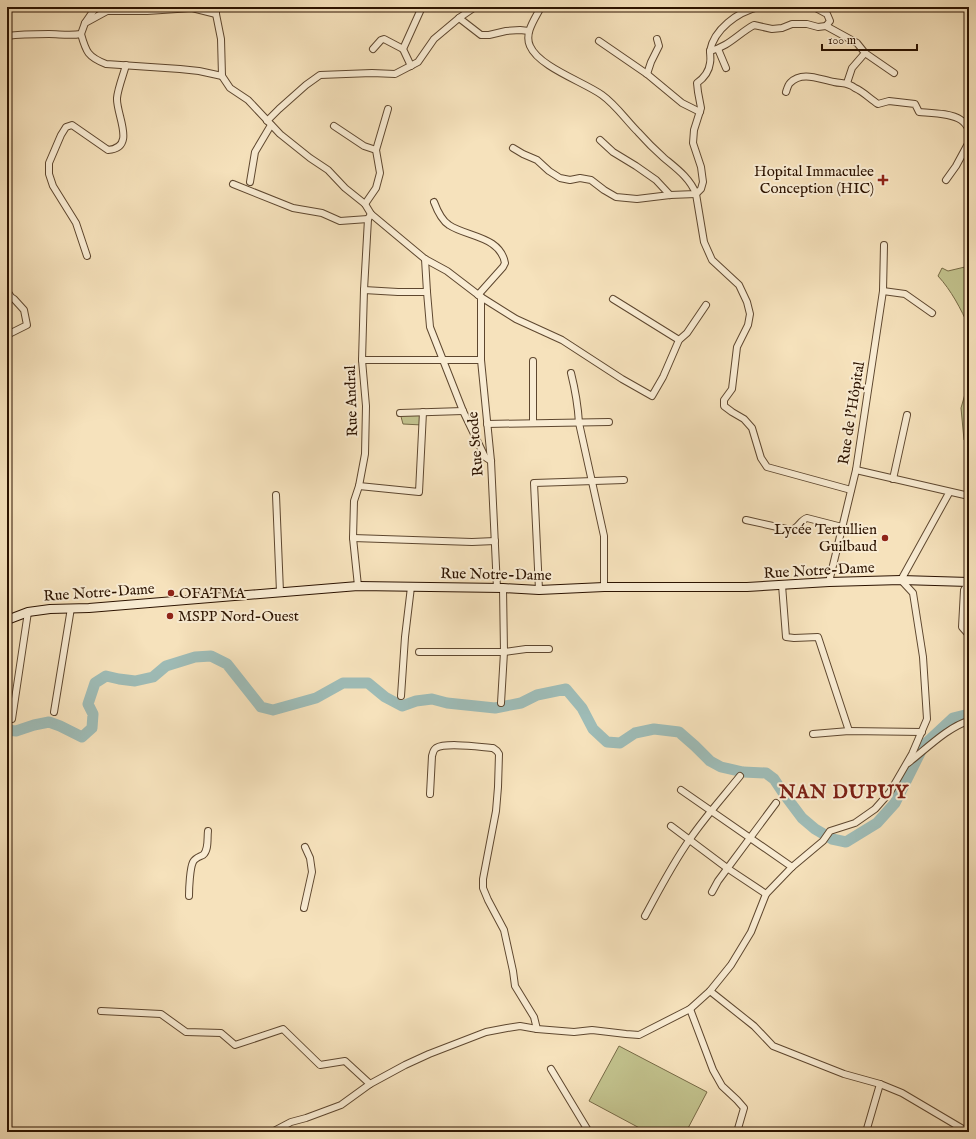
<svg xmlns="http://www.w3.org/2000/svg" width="976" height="1139" viewBox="0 0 976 1139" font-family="'IM FELL English',serif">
<rect width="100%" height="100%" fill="#f6e2bc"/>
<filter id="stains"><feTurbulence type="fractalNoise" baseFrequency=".005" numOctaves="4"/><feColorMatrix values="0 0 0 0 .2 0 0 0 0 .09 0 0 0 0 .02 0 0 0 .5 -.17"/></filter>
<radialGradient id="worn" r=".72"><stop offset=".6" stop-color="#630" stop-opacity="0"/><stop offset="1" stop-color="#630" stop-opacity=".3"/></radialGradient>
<!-- green -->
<g fill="#c2c28d" stroke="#776a46">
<path d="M 969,266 L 969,327 C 961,309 951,290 938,276 L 942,268 L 948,271 Z"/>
<polygon points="969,380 969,441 964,440 961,408"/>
<polygon points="423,412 422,425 403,424 400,413"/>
<polygon points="619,1046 707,1092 686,1132 647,1132 589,1101"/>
</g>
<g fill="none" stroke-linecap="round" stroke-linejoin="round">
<!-- river -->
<polyline stroke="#9ebcb7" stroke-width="11" points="7,730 16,731 34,725 49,722 60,726 82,737 92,728 93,714 88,704 95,683 106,676 119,679 135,681 153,677 166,666 195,657 211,656 227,664 261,707 273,710 316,698 343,683 368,683 385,697 402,706 416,701 432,699 447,703 495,708 521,703 537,695 566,689 582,708 593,729 607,742 620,743 635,733 654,729 679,732 695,746 710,761 721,767 743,772 766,773 774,779 784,794 802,818 815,829 832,839 846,842 877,823 895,803 924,745 953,718 969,714"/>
<defs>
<g id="street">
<polyline points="216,7 216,14 221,39 222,76 230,88 248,100 280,134 310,158 328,170 345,188 365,204 371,214 425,259 447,271 481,297 516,319 562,340 622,379 652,396 663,377 679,340 687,333 706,305"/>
<path d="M 541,7 C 535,19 524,33 530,46 C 539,67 584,82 602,95 C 616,105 626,120 638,132 C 646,141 655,150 664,158 C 676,168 690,178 696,194 L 704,242 L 712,260 L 739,285 L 747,302 L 750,314 L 748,325 L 737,347 L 732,389 L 724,400 L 724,406 L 732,412 L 744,419 L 752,428 L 761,458 L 767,467 L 851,490"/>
<polyline points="459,18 481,35 489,35 506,31 520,30 529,31"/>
<polyline points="85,23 96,7"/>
<polyline points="826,26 857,43 865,53 852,68 847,83"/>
<path d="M 81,34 C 86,52 88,57 106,64 L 180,69 L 199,71 L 222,76"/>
<path d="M 7,36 C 21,34 35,34 49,34 C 59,34 70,36 81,34 L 85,23 L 107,11 L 147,11 L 192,8 L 216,14"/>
<polyline points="599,41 647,74 682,103 700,112"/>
<polyline points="373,49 381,40 384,39 403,49"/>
<polyline points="718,49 726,68"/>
<path d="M 710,51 C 728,47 739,33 754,25 L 772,29 L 782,28 L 792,24 L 807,24 L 818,27 L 826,26 L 830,21 L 827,14 L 814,7"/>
<polyline points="865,53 894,73"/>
<polyline points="411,66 403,49 422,7"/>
<polyline points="647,74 651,62 659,46 657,39"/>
<path d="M 786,92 C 787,89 788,85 790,83 C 802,70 821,80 834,82 C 843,84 847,82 855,88 C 864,92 870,99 878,104 L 889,101 L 915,104 L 919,112 C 931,113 951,113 961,120 C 964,122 967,126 969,130"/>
<polyline points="267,121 279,109 306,85 320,75 372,73 395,74 418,62 434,39 459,18 475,7"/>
<polyline points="334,126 364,146 376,150"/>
<polyline points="600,140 613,152 636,166 656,180 670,195"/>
<path d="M 513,148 L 523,154 L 537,160 L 549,171 L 560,178 L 570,180 L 580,178 L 591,180 L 604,190 L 616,197 L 637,199 L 670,195 L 696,194 L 701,189 L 703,182 L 701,167 L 693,143 L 694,130 L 701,108 L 698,92 L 697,83 C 704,78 709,72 710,63 C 711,59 710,55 710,51 C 714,29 738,12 758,7"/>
<polyline points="946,180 956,166 969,142"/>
<polyline points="250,182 255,152 271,125"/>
<polyline points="233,184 293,208 322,213 340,221 368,219"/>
<path d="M 434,202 C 437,210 441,220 449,225 C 467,237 500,236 505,263 L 503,267 L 478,295"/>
<polyline points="365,204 376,188 380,173 376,150 388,109"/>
<path d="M 87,256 L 76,223 L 53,186 L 49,174 L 49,163 L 61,135 L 66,127 L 72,125 L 108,150 C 137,148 116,115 117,98 C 118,88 123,76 126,65"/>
<polyline points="425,259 427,292 430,327 463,411 485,457 491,461"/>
<polyline points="364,290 398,292 427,292"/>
<polyline points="7,291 11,297 14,299 24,310 27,325 7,335"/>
<polyline points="883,291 905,294 932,313"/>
<polyline points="481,297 481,360 491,461 497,588"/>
<polyline points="613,299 679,340"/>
<polyline points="362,360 481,360"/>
<path d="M 571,373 C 575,389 578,406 579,423 L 604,536 L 604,587"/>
<polyline points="400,413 463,411"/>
<polyline points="533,423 533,361"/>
<polyline points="487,424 609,422"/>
<polyline points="856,470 969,496"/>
<polyline points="893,479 907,415"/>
<polyline points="359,486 419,492 423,412"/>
<polyline points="276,495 280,592"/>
<path d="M 746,520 L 791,530 C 799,528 800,520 807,518 L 842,527"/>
<polyline points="353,538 472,542 495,541"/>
<polyline points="829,582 856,470 883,291 884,245"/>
<polyline points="969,582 964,590 962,627 969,635"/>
<polyline points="782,585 786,637 794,638 818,637 849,731"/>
<polyline points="358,586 353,538 354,501 359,486 365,454 366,406 362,360 364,290 368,219 371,214"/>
<polyline points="503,588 504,652 526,649 549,649"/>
<polyline points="539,590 534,483 624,480"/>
<polyline points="419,652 504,652 501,703"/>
<polyline points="401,696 405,637 411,587"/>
<polyline points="54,712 71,608"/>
<polyline points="12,719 28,612"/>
<polyline points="813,734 849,731 922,732"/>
<path d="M 908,763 C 925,750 949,726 969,721"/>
<polyline points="681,790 792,867"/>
<path d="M 430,794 L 432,756 C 433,753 433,750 436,748 C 446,742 480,747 493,748 L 497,751 L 499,754 L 498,787 L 496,811 L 483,879 L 483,888 L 488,900 L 504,930 L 513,971 L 515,986 L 534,1017 L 537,1029"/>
<polyline points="969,824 968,826 969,829"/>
<polyline points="671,826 727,868 766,894"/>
<polyline points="712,892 718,881 776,803"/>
<path d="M 189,896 C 189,888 190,868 193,862 C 195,858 199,857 203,855 C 209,850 207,838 208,831"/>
<polyline points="304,908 312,872 310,858 305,847"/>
<path d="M 645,916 C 659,890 673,863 690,839 C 705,817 723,797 740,776"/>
<polyline points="710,991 754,1026 773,1046 844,1074 880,1084 902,1093 968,1132"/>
<polyline points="690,1009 713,1070 722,1086 737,1100 744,1108 737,1132"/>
<polyline points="101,1011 161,1014 186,1032 221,1033 235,1045 283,1029 320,1065 345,1061 370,1084"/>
<polyline points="551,1069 589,1132"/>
<polyline points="272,1132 291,1122 306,1118 341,1105 370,1084 405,1065 429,1054 486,1032 507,1028 520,1026 537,1029 574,1032 592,1030 626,1034 639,1035 690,1009 710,991 731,965 751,932 766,894 792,867 823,841 830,831 855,823 875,809 890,792 912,754 927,719 923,657 913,593 901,580 949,493"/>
<polyline points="866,1132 880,1084"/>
</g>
<polyline id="secondary" points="7,620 28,612 50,609 89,608 358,586 503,588 539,590 604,587 747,587 829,582 901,580 969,582"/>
</defs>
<!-- street casing -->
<use href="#street" stroke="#5e472f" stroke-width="8"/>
<!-- secondary casing -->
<use href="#secondary" stroke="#2c1300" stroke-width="10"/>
<!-- street -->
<use href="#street" stroke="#f9ecd3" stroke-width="6"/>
<!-- secondary -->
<use href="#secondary" stroke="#f9ecd3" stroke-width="8"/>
</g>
<!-- markers -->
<g fill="#8f2418" stroke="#f9ecd3" stroke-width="1.5">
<path d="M881 174h4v4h4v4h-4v4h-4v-4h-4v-4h4z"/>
<circle cx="885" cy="538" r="4"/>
<circle cx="171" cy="593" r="4"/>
<circle cx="170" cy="616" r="4"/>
</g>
<g text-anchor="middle" stroke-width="4" stroke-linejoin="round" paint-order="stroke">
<!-- poi labels -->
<g font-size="15" fill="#2c1300" stroke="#f9ecd3" text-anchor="end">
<text x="874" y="176">Hopital Immaculee<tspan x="874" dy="17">Conception (HIC)</tspan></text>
<text x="877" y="534">Lycée Tertullien<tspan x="877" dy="17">Guilbaud</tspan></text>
<text x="179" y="598" text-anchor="start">OFATMA</text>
<text x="178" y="621" text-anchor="start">MSPP Nord-Ouest</text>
</g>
<!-- street labels -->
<g font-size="15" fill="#2c1300" stroke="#f9ecd3">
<text transform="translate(351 401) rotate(-92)" y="5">Rue Andral</text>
<text transform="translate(851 413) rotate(-81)" y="5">Rue de l'Hôpital</text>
<text transform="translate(475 444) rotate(-95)" y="5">Rue Stode</text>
<text transform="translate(819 570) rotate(-3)" y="5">Rue Notre-Dame</text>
<text transform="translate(496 574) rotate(1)" y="5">Rue Notre-Dame</text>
<text transform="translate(99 592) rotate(-4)" y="5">Rue Notre-Dame</text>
</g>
<!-- district labels -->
<g font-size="19" font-weight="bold" letter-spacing="1" fill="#7a1f14" stroke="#f9ecd3">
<text x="844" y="798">NAN DUPUY</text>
</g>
</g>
<!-- margin -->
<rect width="976" height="1139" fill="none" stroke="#f6e2bc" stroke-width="24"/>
<rect x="8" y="8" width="960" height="1123" fill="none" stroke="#2c1300" stroke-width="2"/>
<rect x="12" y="12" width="952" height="1115" fill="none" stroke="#2c1300"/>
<!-- scale -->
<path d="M822 44v6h95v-6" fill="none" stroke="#2c1300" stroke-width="2"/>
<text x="828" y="44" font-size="12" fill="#2c1300" stroke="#f9ecd3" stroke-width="3" paint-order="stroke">100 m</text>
<rect width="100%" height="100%" filter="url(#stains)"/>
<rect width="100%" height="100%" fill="url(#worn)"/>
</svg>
